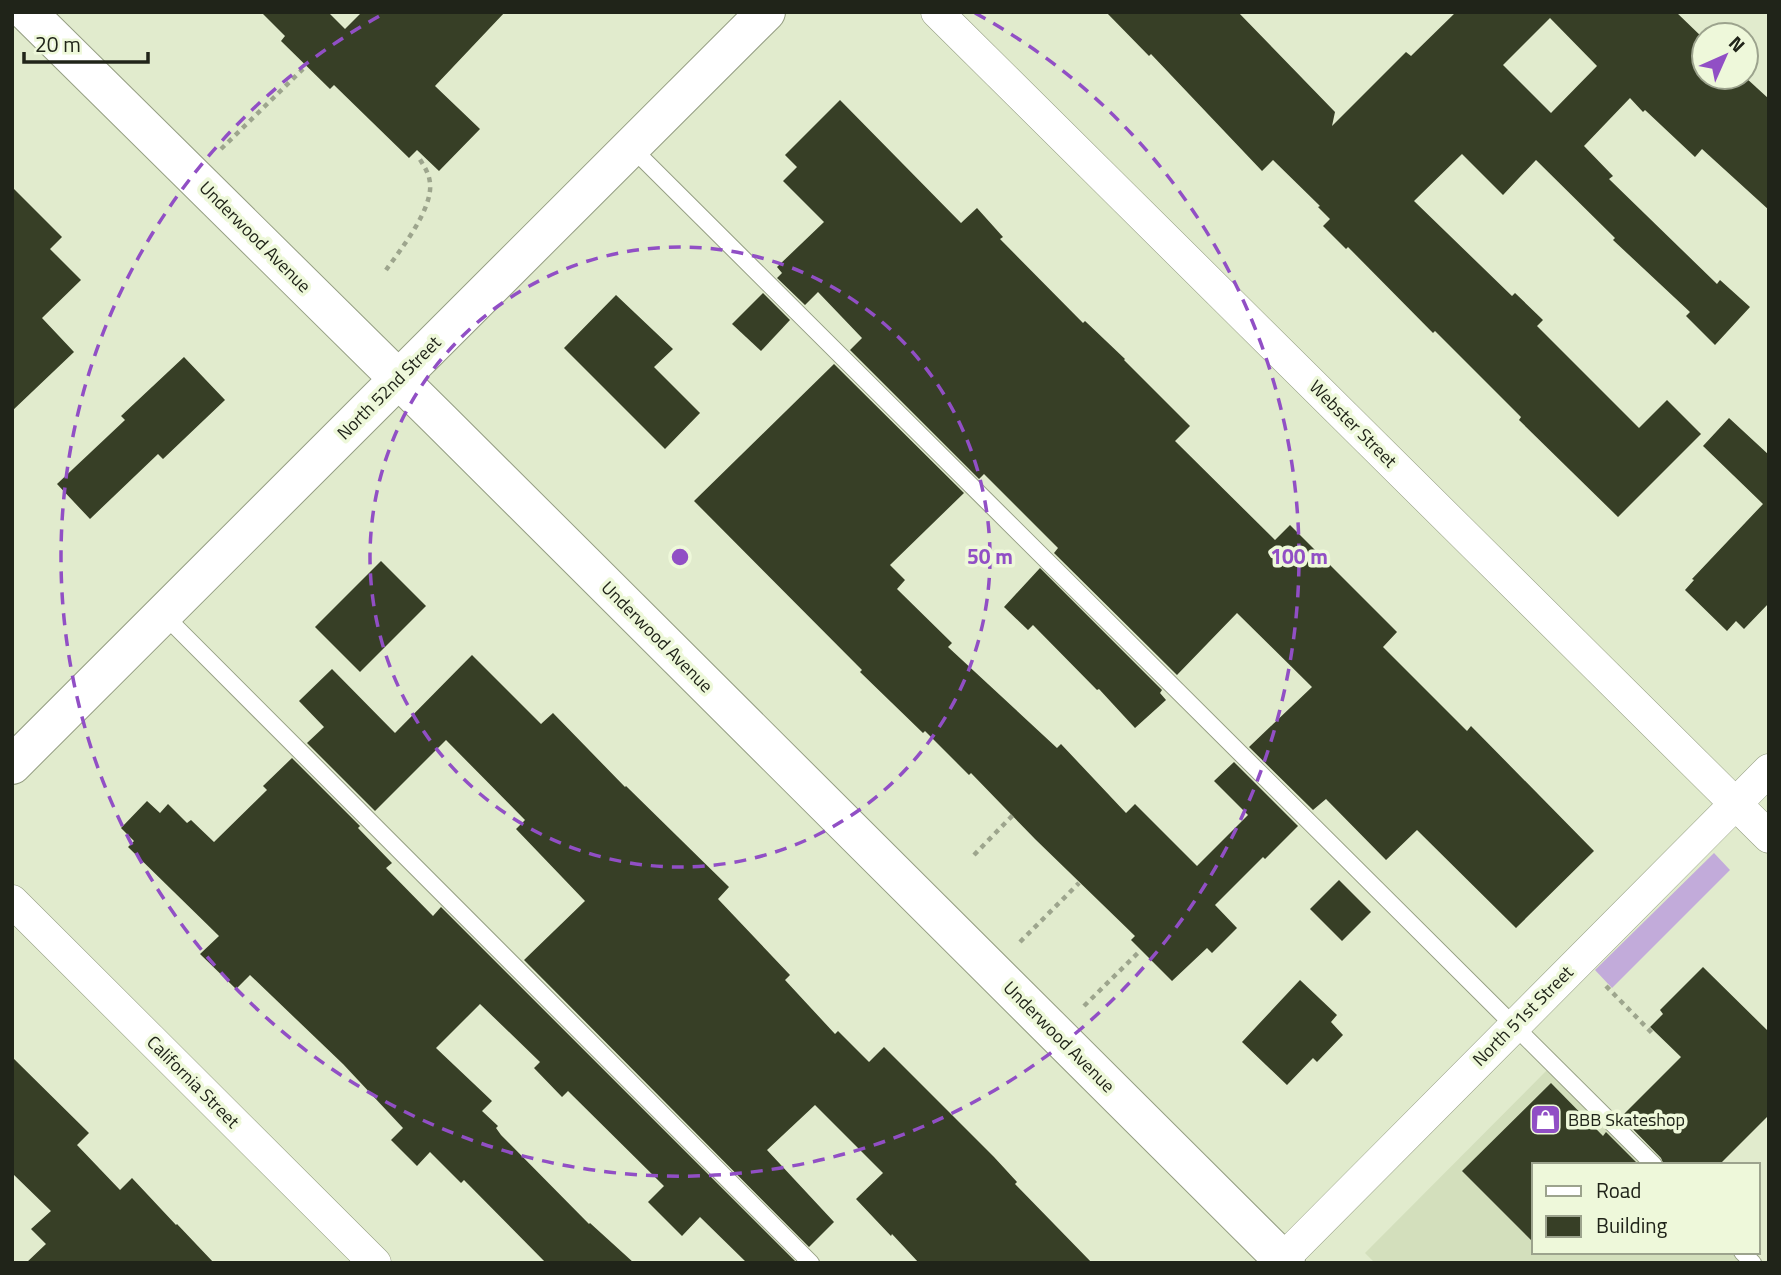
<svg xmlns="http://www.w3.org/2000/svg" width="1781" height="1275" viewBox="0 0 1781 1275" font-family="'Titillium Web',sans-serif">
<rect width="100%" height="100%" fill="#e1ebcd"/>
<!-- built -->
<polygon fill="#d3dfbc" points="1549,1068 1646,1165 1534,1165 1534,1252 1734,1252 1744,1263 1375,1263 1365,1253"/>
<!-- green -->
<polygon fill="#c2abda" points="1714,853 1730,870 1612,988 1595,970"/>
<!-- building -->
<g fill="#373f26" fill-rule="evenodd">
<polygon points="261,12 328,12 345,29 362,12 505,12 435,86 480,129 439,171 417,150 409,158 334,85 330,89 281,41 285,36"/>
<path d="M 1106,12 L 1238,12 L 1335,112 L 1332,126 L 1406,52 L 1411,56 L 1456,12 L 1676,12 L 1704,39 L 1704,77 L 1745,77 L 1769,99 L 1769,210 L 1702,149 L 1695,157 L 1645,110 L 1643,112 L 1630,98 L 1584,146 L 1613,176 L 1609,179 L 1717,284 L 1720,280 L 1750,307 L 1715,345 L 1686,316 L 1690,312 L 1613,240 L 1615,238 L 1536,160 L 1503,195 L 1462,154 L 1414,201 L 1512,296 L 1515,293 L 1543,320 L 1537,326 L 1639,428 L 1667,400 L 1701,434 L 1618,517 L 1519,420 L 1521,417 L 1435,331 L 1433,333 L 1348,247 L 1346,249 L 1323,226 L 1330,219 L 1318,207 L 1320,206 L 1273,160 L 1262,171 L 1151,54 L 1149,56 ZM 1550,18 L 1597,66 L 1551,113 L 1503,65 Z"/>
<polygon points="840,100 961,223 977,208 1003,237 1000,239 1083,323 1085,321 1125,359 1124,360 1190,426 1175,441 1275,540 1290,525 1397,632 1383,647 1467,731 1471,726 1594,851 1516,928 1417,830 1386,860 1326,799 1313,810 1249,747 1312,687 1237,613 1177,675 1054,553 1058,548 984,474 979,479 850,350 862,338 818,292 805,305 777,278 782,273 777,267 824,222 783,181 797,167 785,155"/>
<polygon points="12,187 62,237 50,249 81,280 42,318 74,352 12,411"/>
<polygon points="763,293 790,320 761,351 732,324"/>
<polygon points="616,295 673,349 654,367 700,413 665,449 564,348"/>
<polygon points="184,357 225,400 163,459 158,454 90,519 57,484 125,420 121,416"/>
<polygon points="834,364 964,493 890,565 905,580 897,589 952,643 948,647 1057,748 1061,744 1126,813 1135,804 1197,866 1248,815 1214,781 1234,762 1298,826 1265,859 1263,857 1215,905 1237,928 1212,953 1207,948 1172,981 1131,940 1135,936 1035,839 971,773 969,775 925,731 923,733 860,672 862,670 694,501"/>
<polygon points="1729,418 1769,455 1769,603 1744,629 1736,621 1727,631 1685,590 1694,580 1692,579 1763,504 1703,446"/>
<polygon points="381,561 426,606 360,672 315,627"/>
<polygon points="1040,568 1162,690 1160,693 1166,700 1135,728 1099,689 1097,690 1033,625 1028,630 1004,607"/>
<polygon points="472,655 541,724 553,713 625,787 626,786 729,887 718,899 790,975 785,980 835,1034 838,1031 869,1062 884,1047 994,1157 1017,1182 1015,1184 1092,1263 919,1263 892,1234 891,1236 856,1199 883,1173 815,1105 767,1150 834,1222 809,1247 524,960 585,901 516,829 525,820 446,740 375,811 307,743 324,727 299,701 332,669 395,733"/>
<polygon points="292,758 360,826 358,828 392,863 386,868 433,916 441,907 795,1261 793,1263 747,1263 700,1217 682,1236 648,1202 664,1186 568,1091 562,1097 534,1068 540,1062 480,1004 436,1048 492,1101 482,1111 498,1126 496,1128 501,1135 589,1224 590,1223 634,1263 546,1263 464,1180 461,1183 430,1152 417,1166 391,1140 403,1128 343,1064 250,975 236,989 200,954 219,936 128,847 134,841 121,828 147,801 160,813 168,804 187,823 191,820 214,842 267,790 263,786"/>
<polygon points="1339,880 1371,912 1342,941 1310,909"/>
<polygon points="1703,967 1769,1032 1769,1115 1719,1165 1664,1165 1661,1158 1621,1117 1681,1057 1650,1027 1663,1014 1660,1010"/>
<polygon points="1300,980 1337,1015 1331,1022 1343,1035 1317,1062 1313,1058 1287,1085 1242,1042"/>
<polygon points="12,1057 89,1133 77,1145 120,1190 132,1178 176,1225 177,1224 214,1263 26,1263 46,1244 31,1229 51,1211 12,1173"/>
<polygon points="1551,1083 1603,1136 1606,1132 1639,1165 1534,1165 1534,1243 1462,1171"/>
</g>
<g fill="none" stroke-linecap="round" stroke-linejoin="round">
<defs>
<g id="service">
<polyline points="631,147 1654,1165"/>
<polyline points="163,614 811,1263"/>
<polyline points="1742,1252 1753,1263"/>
</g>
<g id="minor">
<polyline points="937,12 1769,837"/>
<polyline points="12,901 375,1263"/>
<polyline points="1279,1263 1769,770"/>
</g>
<polyline id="tertiary" points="12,765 766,12"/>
<polyline id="secondary" points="27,12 441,421 1286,1263"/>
</defs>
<!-- service casing -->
<use href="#service" stroke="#959e83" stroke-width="18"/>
<!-- minor casing -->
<use href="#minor" stroke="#959e83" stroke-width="33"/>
<!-- tertiary casing -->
<use href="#tertiary" stroke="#959e83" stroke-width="40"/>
<!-- secondary casing -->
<use href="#secondary" stroke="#959e83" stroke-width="40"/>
<!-- path -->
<g stroke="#9da58d" stroke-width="4.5" stroke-dasharray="5 5" stroke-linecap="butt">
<polyline points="221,149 303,69"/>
<path d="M 386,270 C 401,249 433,209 430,183 C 429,173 424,166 419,158"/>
<polyline points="974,855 1013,815"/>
<polyline points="1020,942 1079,883"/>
<polyline points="1606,986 1652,1033"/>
<polyline points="1084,1006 1141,950"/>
</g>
<!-- service -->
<use href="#service" stroke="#fff" stroke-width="16"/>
<!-- minor -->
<use href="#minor" stroke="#fff" stroke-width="32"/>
<!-- tertiary -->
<use href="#tertiary" stroke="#fff" stroke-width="38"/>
<!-- secondary -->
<use href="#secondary" stroke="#fff" stroke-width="38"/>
</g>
<!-- distance rings -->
<g fill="none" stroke="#914fc5" stroke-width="3.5" stroke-dasharray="12 9">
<circle cx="680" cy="557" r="310"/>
<path d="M975 13A619 619 0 1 1 385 13"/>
</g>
<!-- icons -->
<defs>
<symbol id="shop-square" viewBox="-11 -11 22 22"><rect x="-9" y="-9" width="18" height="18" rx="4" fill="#914fc5" stroke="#eef8da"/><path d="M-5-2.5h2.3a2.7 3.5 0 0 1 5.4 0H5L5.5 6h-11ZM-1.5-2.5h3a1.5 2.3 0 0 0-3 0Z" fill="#fff"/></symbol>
</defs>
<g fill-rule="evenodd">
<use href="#shop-square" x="1528" y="1102" width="35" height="35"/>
</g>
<g text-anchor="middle" stroke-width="7" stroke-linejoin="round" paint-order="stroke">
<!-- street labels -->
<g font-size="18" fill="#202419" stroke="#eef8da">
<text transform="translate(255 237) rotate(45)" y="6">Underwood Avenue</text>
<text transform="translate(389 388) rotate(-45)" y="6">North 52nd Street</text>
<text transform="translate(1353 424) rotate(45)" y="6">Webster Street</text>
<text transform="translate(657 637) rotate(45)" y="6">Underwood Avenue</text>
<text transform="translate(1523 1016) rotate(-45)" y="6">North 51st Street</text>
<text transform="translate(1059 1037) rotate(45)" y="6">Underwood Avenue</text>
<text transform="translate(193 1082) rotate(45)" y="6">California Street</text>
</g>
<!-- poi labels -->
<g font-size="18" fill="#202419" stroke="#eef8da" text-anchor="start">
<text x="1568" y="1126">BBB Skateshop</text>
</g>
</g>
<circle cx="680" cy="557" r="10" fill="#914fc5" stroke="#eef8da" stroke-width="3.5"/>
<g font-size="21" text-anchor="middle" font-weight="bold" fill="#914fc5" stroke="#eef8da" stroke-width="7" stroke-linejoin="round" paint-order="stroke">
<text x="990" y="564">50 m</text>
<text x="1299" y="564">100 m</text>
</g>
<!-- border -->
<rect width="1781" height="1275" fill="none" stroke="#202419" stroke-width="28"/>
<!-- legend -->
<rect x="1532" y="1163" width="228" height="91" fill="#eef8da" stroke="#9ca38d" stroke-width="2"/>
<rect x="1546" y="1186" width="35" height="10" fill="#ffffff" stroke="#9ca38d" stroke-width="2"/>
<text x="1596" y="1198" font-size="21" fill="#202419">Road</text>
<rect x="1546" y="1216" width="35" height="21" fill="#373f26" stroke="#9ca38d" stroke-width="2"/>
<text x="1596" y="1233" font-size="21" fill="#202419">Building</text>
<!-- north arrow -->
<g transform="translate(1725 56) rotate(45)"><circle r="33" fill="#eef8da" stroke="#9ca38d" stroke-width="2"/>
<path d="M0-5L12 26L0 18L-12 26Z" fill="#914fc5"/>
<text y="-10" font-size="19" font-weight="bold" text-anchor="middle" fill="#202419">N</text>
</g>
<!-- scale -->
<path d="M24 52v10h124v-10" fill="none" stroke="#202419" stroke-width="3.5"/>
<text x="35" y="52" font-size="21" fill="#202419" stroke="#eef8da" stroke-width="5" paint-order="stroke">20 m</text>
</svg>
